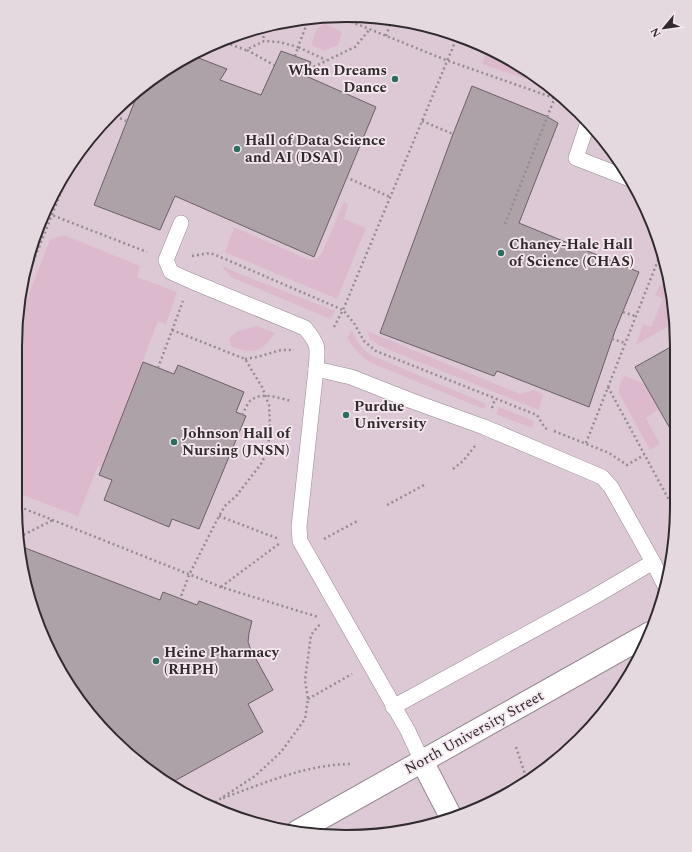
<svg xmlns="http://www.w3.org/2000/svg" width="692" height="852" viewBox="0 0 692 852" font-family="Spectral,serif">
<rect width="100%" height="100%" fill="#e8dae2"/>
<!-- built -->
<polygon fill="#ddc9d5" points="325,16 389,18 453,33 512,59 564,97 609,145 643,200 666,261 676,325 676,527 666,591 643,653 595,724 548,768 492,803 411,831 325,836 240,820 162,781 112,740 59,671 26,591 15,506 16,324 40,220 71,162 112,112 200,49 261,26"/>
<!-- green -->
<g fill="#ddb9ce">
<path d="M 324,24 L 330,26 L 342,32 L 338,45 L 324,51 L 312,45 C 314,35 315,28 324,24 Z"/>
<polygon points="488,49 512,59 529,72 526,79 482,64"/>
<polygon points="344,202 348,205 344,219 366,228 337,299 225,252 234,227 309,260 317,258 322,253"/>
<polygon points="64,235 140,266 137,277 177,292 166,324 158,321 102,467 98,466 78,516 15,492 16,326 50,240"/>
<polygon points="222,265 235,272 335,311 330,319 231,277 224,269"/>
<polygon points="667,282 669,282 676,322 636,345 643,324 651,327 663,299 655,295 660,285"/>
<path d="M 257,326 L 275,333 C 260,353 256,354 232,347 L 229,338 L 238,331 Z"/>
<path d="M 352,330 C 356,340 361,349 371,355 L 486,404 L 484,409 L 369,362 C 360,355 353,348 347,338 Z"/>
<polygon points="367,331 520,394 535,390 543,395 539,410 380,346 370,339"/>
<polygon points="624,376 645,384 659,409 646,418 660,444 650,450 619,393 619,387"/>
<polygon points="499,407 534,421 532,428 496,414"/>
</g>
<!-- building -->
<g fill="#aea2a9" stroke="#6b5f66">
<polygon points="281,51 311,62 306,76 376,107 314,257 175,196 160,230 94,205 138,93 191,55 227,69 220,80 261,95"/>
<polygon points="472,86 546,116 558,123 519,223 639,272 615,331 589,407 497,371 494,376 380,333 453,134"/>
<polygon points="676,344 676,439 635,367"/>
<polygon points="143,362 174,374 178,365 244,392 236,412 246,416 199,529 172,519 169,527 104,500 112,480 99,475"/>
<polygon points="20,546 160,600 163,592 197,605 199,601 252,621 249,633 248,642 251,650 273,690 248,704 263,732 169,784 162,781 112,740 59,671 26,591"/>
</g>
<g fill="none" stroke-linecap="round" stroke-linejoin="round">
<defs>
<g id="lane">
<polyline points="588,122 576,158 630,179"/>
<path d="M 181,223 L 166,260 L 171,272 L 191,281 L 305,328 C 319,345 318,347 316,369 L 299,527 L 300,541 L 408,731 L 422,761"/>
<polyline points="316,369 351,377 412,401 484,427 602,477 611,487 653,562"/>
<polyline points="393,707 592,598 653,562 666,588"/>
</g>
<g id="street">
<polyline points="422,761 451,817"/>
<polyline points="298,831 650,633"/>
</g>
</defs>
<!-- lane casing -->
<use href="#lane" stroke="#958990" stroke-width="16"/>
<!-- street casing -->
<use href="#street" stroke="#958990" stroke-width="24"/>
<!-- path -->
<g stroke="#948b90" stroke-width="2.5" stroke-dasharray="2 3" stroke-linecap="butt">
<polyline points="337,16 446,60 554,98 567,100"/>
<polyline points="262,26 264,41"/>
<polyline points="386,36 392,18"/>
<polyline points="221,41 246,50 264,41 279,42 298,47 309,18"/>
<polyline points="247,50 274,65"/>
<polyline points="295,56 298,47 326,60"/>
<polyline points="309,69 355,47 370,29"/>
<polyline points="111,114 126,121"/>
<polyline points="422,121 453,134"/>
<polyline points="346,177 390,197"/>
<polyline points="44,212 147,252"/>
<polyline points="505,224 557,92"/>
<polyline points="192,256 210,253 218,256 343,310 354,323 364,341 376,351 537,415 545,428 547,429"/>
<polyline points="26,280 75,157"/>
<polyline points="623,312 635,316"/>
<polyline points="334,327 343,310 458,35"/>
<polyline points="172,330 245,359 262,387 269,405 270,425 268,450 261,464 237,495 225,506 219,516 189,575 180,599"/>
<polyline points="612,339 625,343"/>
<polyline points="245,359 257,357 281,350 294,350"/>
<polyline points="158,368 183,301"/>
<polyline points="608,387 676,513"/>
<polyline points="492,408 495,399"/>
<path d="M 242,415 C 245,410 247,404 250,401 C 261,391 279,398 291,401"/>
<polyline points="554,431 609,453 627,465 644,455"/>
<polyline points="586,443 662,250"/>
<polyline points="268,450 285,455"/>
<polyline points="453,469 463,461 475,446"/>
<polyline points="15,505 221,587 318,617"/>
<polyline points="387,505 426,484"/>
<polyline points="219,516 279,539"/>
<polyline points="19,537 53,520"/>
<polyline points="324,539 359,520"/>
<polyline points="221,587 280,543"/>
<polyline points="308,699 352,674"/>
<polyline points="516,747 525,774 529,780"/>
<path d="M 223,798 C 265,783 307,764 352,764"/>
<polyline points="211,805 255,776 281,752 305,719 308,699 305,680 311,635 321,623"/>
</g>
<!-- lane -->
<use href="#lane" stroke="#fff" stroke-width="15"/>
<!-- street -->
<use href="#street" stroke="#fff" stroke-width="22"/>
</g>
<!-- markers -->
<g fill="#2a6e61" stroke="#f5e8ef" stroke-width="1.5">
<circle cx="395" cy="79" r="4"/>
<circle cx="237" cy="149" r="4"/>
<circle cx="501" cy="253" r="4"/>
<circle cx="346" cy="415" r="4"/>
<circle cx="174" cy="442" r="4"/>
<circle cx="156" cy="661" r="4"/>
</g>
<g text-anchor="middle" stroke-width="3.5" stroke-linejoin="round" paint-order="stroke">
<!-- poi labels -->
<g font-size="15" font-weight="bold" fill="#302b2e" stroke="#f5e8ef" text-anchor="start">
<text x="387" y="75" text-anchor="end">When Dreams<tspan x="387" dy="17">Dance</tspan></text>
<text x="245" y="145">Hall of Data Science<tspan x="245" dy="17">and AI (DSAI)</tspan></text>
<text x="509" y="249">Chaney-Hale Hall<tspan x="509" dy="17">of Science (CHAS)</tspan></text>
<text x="354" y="411">Purdue<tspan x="354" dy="17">University</tspan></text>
<text x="182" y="438">Johnson Hall of<tspan x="182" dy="17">Nursing (JNSN)</tspan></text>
<text x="164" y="657">Heine Pharmacy<tspan x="164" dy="17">(RHPH)</tspan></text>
</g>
<!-- street labels -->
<g font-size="15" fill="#302b2e" stroke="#f5e8ef">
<text transform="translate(474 732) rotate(-29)" y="5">North University Street</text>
</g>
</g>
<!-- crop -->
<path d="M0 0H692V852H0ZM346 22H346A324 324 0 0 1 670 346V506A324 324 0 0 1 346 830H346A324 324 0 0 1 22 506V346A324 324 0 0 1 346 22Z" fill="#e5d9e0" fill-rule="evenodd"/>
<path fill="none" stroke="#302b2e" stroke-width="2" d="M346 22H346A324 324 0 0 1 670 346V506A324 324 0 0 1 346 830H346A324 324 0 0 1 22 506V346A324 324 0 0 1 346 22Z"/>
<!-- north arrow -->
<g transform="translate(664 28) rotate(241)" stroke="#f5e8ef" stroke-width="3" paint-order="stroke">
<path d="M0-3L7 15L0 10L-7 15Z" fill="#302b2e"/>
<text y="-6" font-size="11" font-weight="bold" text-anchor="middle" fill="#302b2e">N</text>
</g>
</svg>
